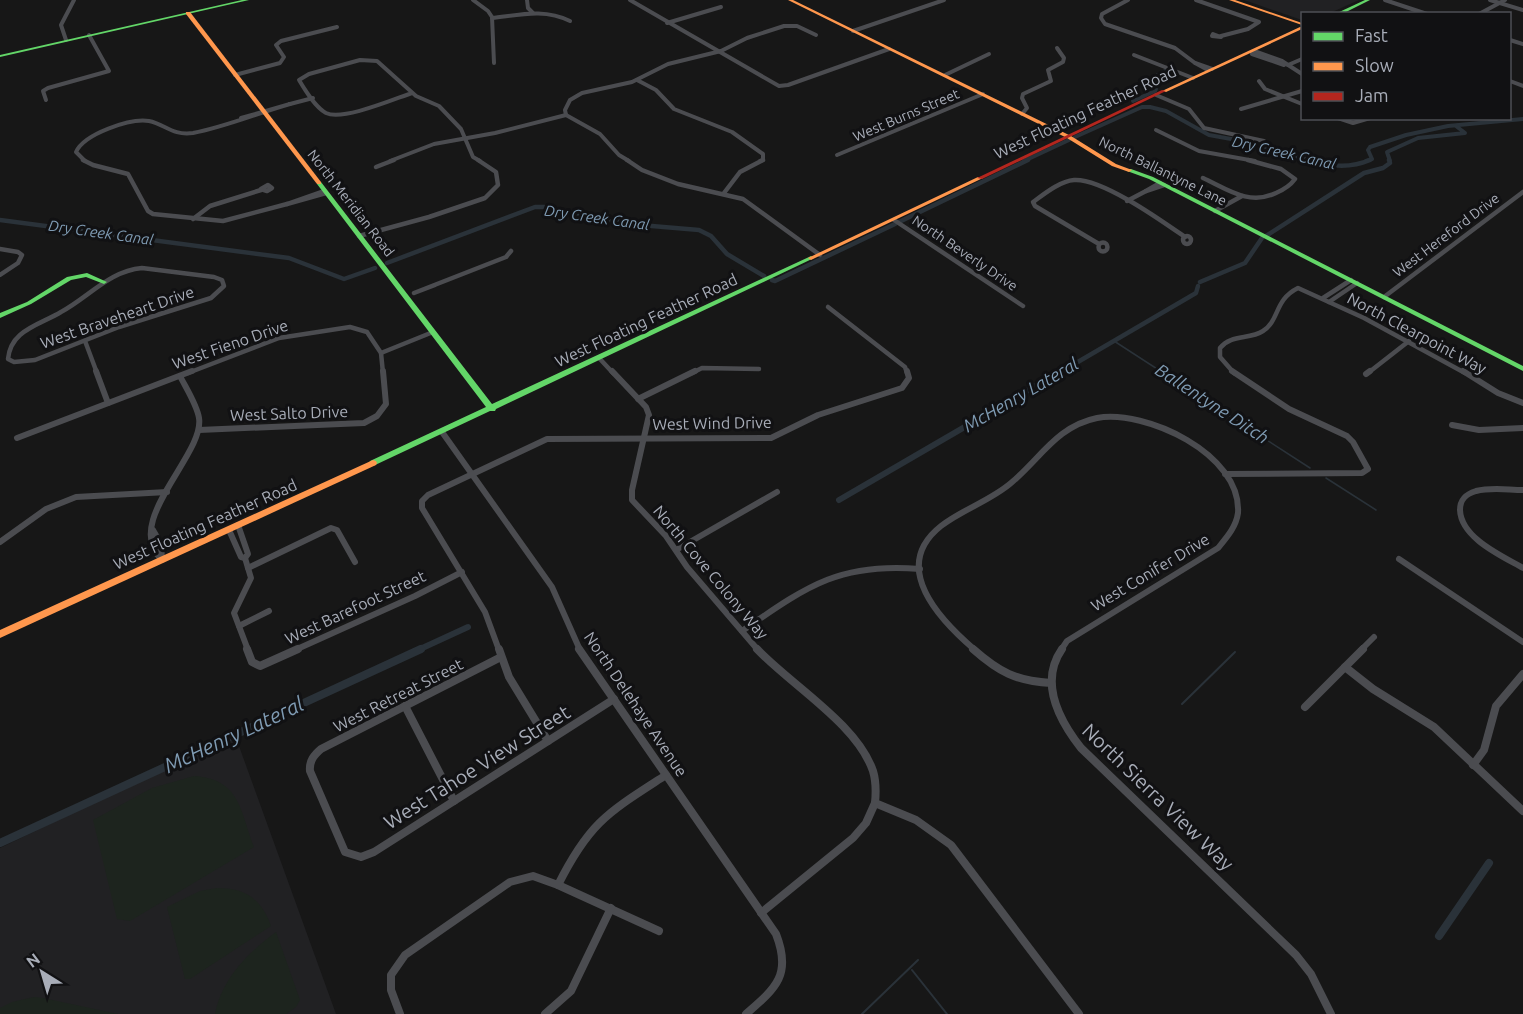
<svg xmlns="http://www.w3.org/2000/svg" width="1523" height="1014" viewBox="0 0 1523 1014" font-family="Ubuntu,sans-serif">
<rect width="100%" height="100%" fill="#171717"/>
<!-- built -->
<g fill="#212123">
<polygon points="1244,0 1359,0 1330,13 1302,14 1302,20"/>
<polygon points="235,735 336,1014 0,1014 0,848"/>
</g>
<!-- green -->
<g fill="#1d241e">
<path d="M 194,776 C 240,779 240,810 254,847 L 130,921 L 117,919 L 93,820 L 152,788 Z"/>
<path d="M 217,888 C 246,888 261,899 271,926 L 190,979 L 185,979 L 167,907 L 200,891 Z"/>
<path d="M 276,932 L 300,1000 L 296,1007 L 286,1014 L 215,1014 C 222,978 248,953 276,932 Z"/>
<polygon points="34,997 43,998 118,1014 0,1014 0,1008 12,1002"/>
</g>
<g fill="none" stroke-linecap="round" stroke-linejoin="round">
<!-- stream-far1 -->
<g stroke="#2a3239" stroke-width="1.5">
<polyline points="1114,341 1310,468"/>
<polyline points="1326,478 1376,510"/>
</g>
<!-- stream -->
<g stroke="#2a3239" stroke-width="2">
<polyline points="1182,704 1235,652"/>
<polyline points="912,970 947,1014"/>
<polyline points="862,1014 918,960"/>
</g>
<!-- canal-far3 -->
<g stroke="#2a3239" stroke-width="4">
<polyline points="1133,101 1155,91 1156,89 1145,82 1167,70"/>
<polyline points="1075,137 1142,107 1150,107 1166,111 1209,135 1253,143 1312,161"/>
<polyline points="1024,161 1069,140"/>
<polyline points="1366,161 1372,159 1368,150 1370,147 1406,135 1448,126 1523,119"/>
<polyline points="1390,161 1387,152 1418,138 1465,133 1456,126"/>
</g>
<!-- canal-far2 -->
<g stroke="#2a3239" stroke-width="4.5">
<path d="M 1307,160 C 1328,166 1349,169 1370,160"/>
<polyline points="0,220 289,258 344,279 375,268"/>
<polyline points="899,222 1028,160"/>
<polyline points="1266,236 1364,173 1383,168 1390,163 1389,160"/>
<polyline points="387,263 535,207 544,207 640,225 699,230 711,236 727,254 764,276"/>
<polyline points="772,280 775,281 895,224"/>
<polyline points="1200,282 1245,263 1262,238"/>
<polyline points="1059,373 1196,293 1198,286"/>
</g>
<!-- canal-far1 -->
<g stroke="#2a3239" stroke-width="6">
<polyline points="839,500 1061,371"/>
<polyline points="418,650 468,627"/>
</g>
<!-- canal -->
<g stroke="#2a3239" stroke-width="8">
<polyline points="0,843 421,649"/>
<polyline points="1439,936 1489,863"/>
</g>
<!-- street-far3 -->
<g stroke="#4b4c50" stroke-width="4">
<polyline points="473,0 488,11 492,17 494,63"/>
<polyline points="527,0 528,8 533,13"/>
<polyline points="630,0 779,86 788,85 889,49"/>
<polyline points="1128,0 1102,14 1101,18 1105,24 1175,48 1195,63"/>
<polyline points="1196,0 1259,22 1248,29 1221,36"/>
<polyline points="1385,0 1427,14"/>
<polyline points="1490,0 1523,10"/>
<polyline points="1479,14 1505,0"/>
<path d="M 492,18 C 519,15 544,8 570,21"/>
<polyline points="667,23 721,7"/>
<polyline points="853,31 944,0"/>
<polygon points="1213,34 1221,37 1212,36"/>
<polyline points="66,40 61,25 74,0"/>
<polyline points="1510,40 1523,44"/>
<polyline points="1254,51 1282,61 1302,74"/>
<polyline points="1252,54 1284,65"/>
<polyline points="1134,55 1193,78"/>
<polyline points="1288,65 1302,59"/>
<polyline points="1208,70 1195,63 1212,69"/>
<polyline points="235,75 280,63 284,57 276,45 281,41 337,27"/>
<polyline points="945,75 989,54"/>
<polyline points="637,80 656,90 674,109 732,132 763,154 763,160 760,161"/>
<polyline points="1259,81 1265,89 1302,104"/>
<polyline points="1510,81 1523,86"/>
<path d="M 412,93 C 394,99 343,121 326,113 C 315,107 305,90 299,80 L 309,74 L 360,60 L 377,61 L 416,96 L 439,106 L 461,129 L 473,157 L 480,161"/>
<polyline points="1156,95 1189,109 1204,128 1264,141"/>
<polyline points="46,100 43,91 48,88 109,71 89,35"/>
<polyline points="290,104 313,98"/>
<polyline points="1241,109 1302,91"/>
<polyline points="1022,114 1027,108 1022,98 1023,94 1051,81 1048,70 1063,62 1064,58 1057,48"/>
<polyline points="566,115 600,134 619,155 629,161"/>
<polyline points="566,115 565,110 570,100 582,93 632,82 668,64 721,51 747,38 784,26 797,26 816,35"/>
<polyline points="1338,118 1353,123 1370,118"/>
<polyline points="1156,130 1199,151 1255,161"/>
<polyline points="837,155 983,94"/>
<path d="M 85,161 L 76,152 C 84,134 130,118 149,121 C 165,124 172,136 193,133 C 225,127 258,113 290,104 L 241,118"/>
<polyline points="390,161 434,144 495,133 566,115"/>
</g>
<!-- street-far2 -->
<g stroke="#4b4c50" stroke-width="4.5">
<polyline points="83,160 93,165 128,174 148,211 153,214 223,221 287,204"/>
<polyline points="627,160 642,170 678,184 743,199 820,255"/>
<polyline points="376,167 394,160"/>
<path d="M 1203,178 C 1227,189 1249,206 1276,193 C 1283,190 1290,186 1295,179 L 1281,169 L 1248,160"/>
<polyline points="1160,183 1146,191 1164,185"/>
<polygon points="268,185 272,188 267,191 261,189"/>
<polyline points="324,191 287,204 326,193"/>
<polyline points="724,193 740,172 763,160"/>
<polyline points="1127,201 1146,191"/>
<polyline points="1215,211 1242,196"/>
<polyline points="193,219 210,206 261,190"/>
<polyline points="894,220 1023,306"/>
<polyline points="359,236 429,217 485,198 498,185 496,172 478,160"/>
<circle cx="1187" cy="240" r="4"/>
<circle cx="1103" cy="247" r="4.5"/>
<path d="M 1099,244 L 1035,206 L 1033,202 C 1044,194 1060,181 1074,180 C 1102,178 1162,221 1185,237"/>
<polyline points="0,249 18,252 22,255 18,263 0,275"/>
<path d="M 142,268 L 214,277 L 222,280 L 224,286 L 211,298 L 119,327 L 35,360 L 14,362 L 8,359 C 9,349 12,342 20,335 C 31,325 48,320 61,312 C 89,297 109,271 142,268 Z"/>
<polyline points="435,285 414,293 506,257 511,251"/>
<polyline points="1384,297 1523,192"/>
<polyline points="1323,298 1351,280"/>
<polyline points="1329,302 1357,283"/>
<polyline points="828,307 905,367 907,373"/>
<polyline points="85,341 97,373"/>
<polyline points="381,353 433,332"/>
<polyline points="600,359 613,373"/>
<polyline points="188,373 279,338 350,327 367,332 381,353 383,373"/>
<polyline points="692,373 702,368 759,369"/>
<path d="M 1234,373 L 1220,357 L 1220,348 C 1231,334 1249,340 1263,331 C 1280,320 1274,300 1298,288 L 1364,318 L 1465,373"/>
<polyline points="1368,373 1409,341"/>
</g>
<!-- street-far1 -->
<g stroke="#4b4c50" stroke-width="6">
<polyline points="96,371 108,403"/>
<polyline points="612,371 646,407 649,415 632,490 632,500 666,536 687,567 758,650"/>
<polyline points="1463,371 1498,393 1523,403"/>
<polyline points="1366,374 1370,371"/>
<polyline points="638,399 695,371"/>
<polyline points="1452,425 1479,430 1523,428"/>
<polyline points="199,430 364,423 377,416 386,404 383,371"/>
<polyline points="442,432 552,587 580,650"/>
<polyline points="17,438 192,371"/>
<polyline points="1225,474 1362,473 1368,469 1353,442 1347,436 1289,409 1232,371"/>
<path d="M 1523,490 C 1508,490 1492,487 1476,491 C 1466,494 1460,499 1460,510 C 1461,538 1502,556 1523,568"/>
<path d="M 153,530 L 161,544 L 162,560 C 121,522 205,455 199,418 C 197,405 186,388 180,376"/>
<polyline points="229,530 241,557 245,558 248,554 238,525"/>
<polyline points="0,542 46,509 76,497 167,492"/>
<polyline points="676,550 777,492"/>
<polyline points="245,558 251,578 234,613 248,650"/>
<polyline points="1399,559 1523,642"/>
<polyline points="248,568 331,528 337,530 355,562"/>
<polyline points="239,626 269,611"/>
<path d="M 742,631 C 806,587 839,562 920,569"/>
<polyline points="295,650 415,596 462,572"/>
<polyline points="499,650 485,612 422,508 422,501 428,495 547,439 771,438 818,415 902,388 909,378 907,371"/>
<path d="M 975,650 C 940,620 889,567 941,526 C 963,509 990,501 1011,483 C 1040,459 1057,426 1097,418 C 1145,409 1242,454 1238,513 C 1236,527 1227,537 1218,548 L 1067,641 L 1061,650"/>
<polyline points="1361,650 1374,637"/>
</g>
<!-- street -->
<g stroke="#4b4c50" stroke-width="8">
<polyline points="247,649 252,662 260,666 298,649"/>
<polyline points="499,649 509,677 548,741"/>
<path d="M 579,649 L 776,934 C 792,975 776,988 746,1014"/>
<path d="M 757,649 C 791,685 857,724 873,771 C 876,781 876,793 875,803 L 916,820 L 951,845 L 1079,1014"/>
<path d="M 973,649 C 999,672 1016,681 1051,683"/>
<path d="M 1062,649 C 1039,682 1059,720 1081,748 L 1296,955 L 1311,974 L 1331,1014"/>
<path d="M 501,657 L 321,749 C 314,755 309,761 310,771 L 345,852 L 361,857 L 374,852 L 614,699"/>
<polyline points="1345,667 1373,689 1434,727 1523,811"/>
<polyline points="405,706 454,801"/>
<polyline points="1305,707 1363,649"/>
<polyline points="1473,765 1484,750 1496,706 1523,674"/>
<polyline points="558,885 659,931"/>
<polyline points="761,913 853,838 866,823 875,803"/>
<path d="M 400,1014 L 391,990 L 391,975 L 405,955 L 510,882 L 533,876 L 558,885 C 590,821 609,812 666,775"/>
<polyline points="545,1014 571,991 611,908"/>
</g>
<!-- fast -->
<g fill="#63d668" fill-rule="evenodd">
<polygon points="242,0 249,0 0,57 0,55"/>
<polygon points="1365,0 1370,0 1342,14 1335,14"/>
<polygon points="1127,169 1131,169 1153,177 1523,366 1523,371 1149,179 1127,171"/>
<polygon points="317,182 321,182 492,404 809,257 811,256 814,258 496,409 495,411 490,411 373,466 370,465 369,463 370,461 486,407 317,184"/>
<polygon points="87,273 107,282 104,284 86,277 71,280 31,304 0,318 0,313 27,302 67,277"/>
</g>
<!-- slow -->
<g fill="#ff974d" fill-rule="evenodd">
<polygon points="788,0 793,0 1071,136 1116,164 1132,170 1129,172 1112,166 1067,138"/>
<polygon points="1229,0 1235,0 1302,23 1302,25"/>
<polygon points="186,12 190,12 321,182 321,184 317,184 186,14"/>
<polygon points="1300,27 1302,27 1302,29 1166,92 1162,91"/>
<polygon points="978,177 983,178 813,259 811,260 808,258"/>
<polygon points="373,460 376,461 377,463 376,465 0,638 0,630"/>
</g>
<!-- jam -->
<polygon fill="#b3261e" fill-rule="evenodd" points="1162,90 1166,91 982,179 977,178"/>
</g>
<g text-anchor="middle" stroke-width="6" stroke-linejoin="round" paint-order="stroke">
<!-- far-street labels -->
<g font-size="14" fill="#a8adb8" stroke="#111113">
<text transform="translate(906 115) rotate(-23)" y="5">West Burns Street</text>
<text transform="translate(1163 171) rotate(26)" y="5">North Ballantyne Lane</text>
<text transform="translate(351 203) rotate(52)" y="5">North Meridian Road</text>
<text transform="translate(1446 235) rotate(-37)" y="5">West Hereford Drive</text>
<text transform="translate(965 253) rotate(34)" y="5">North Beverly Drive</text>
</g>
<!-- far-water labels -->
<g font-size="15" font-style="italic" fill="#7f9bb3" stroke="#111113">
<text transform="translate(1284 153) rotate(13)" y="5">Dry Creek Canal</text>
<text transform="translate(597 218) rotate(8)" y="5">Dry Creek Canal</text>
<text transform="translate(101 233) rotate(8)" y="5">Dry Creek Canal</text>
</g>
<!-- street labels -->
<g font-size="16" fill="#a8adb8" stroke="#111113">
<text transform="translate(1085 112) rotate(-25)" y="6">West Floating Feather Road</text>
<text transform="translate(117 317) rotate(-19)" y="6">West Braveheart Drive</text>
<text transform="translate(646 320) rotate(-25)" y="6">West Floating Feather Road</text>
<text transform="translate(1417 333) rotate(28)" y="6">North Clearpoint Way</text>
<text transform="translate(230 344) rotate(-19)" y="6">West Fieno Drive</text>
<text transform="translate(289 413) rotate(-2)" y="6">West Salto Drive</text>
<text transform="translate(712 423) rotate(-1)" y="6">West Wind Drive</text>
<text transform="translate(205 524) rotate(-24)" y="6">West Floating Feather Road</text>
<text transform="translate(711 572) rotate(50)" y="6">North Cove Colony Way</text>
<text transform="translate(1150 572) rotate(-31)" y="6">West Conifer Drive</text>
<text transform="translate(355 607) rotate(-25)" y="6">West Barefoot Street</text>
<text transform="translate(398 695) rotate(-27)" y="6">West Retreat Street</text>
<text transform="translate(636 704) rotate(56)" y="6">North Delehaye Avenue</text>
</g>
<!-- water labels -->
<g font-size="18" font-style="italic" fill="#7f9bb3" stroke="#111113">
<text transform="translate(1021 395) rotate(-30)" y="6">McHenry Lateral</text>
<text transform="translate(1212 404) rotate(33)" y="6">Ballentyne Ditch</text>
</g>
<!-- near-street labels -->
<g font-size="20" fill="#a8adb8" stroke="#111113">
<text transform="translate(477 767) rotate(-32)" y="7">West Tahoe View Street</text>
<text transform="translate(1158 797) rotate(44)" y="7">North Sierra View Way</text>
</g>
<!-- near-water labels -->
<g font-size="21" font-style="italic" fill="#7f9bb3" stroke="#111113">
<text transform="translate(234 735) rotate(-25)" y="7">McHenry Lateral</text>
</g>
</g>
<!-- legend -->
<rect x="1301" y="12" width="210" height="108" fill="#111113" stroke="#4d4f55" stroke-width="1.5"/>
<rect x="1313" y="32" width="30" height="9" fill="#63d668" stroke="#4d4f55" stroke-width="1.5"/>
<text x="1355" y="42" font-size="18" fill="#a8adb8">Fast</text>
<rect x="1313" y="62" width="30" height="9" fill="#ff974d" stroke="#4d4f55" stroke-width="1.5"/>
<text x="1355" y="72" font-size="18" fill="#a8adb8">Slow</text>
<rect x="1313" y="92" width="30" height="9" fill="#b3261e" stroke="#4d4f55" stroke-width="1.5"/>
<text x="1355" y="102" font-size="18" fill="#a8adb8">Jam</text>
<!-- north arrow -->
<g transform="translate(42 972) rotate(323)" stroke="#111113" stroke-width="4.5" paint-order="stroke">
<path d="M0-4.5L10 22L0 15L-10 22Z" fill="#a8adb8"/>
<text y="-9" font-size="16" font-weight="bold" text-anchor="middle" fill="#a8adb8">N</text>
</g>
</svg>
